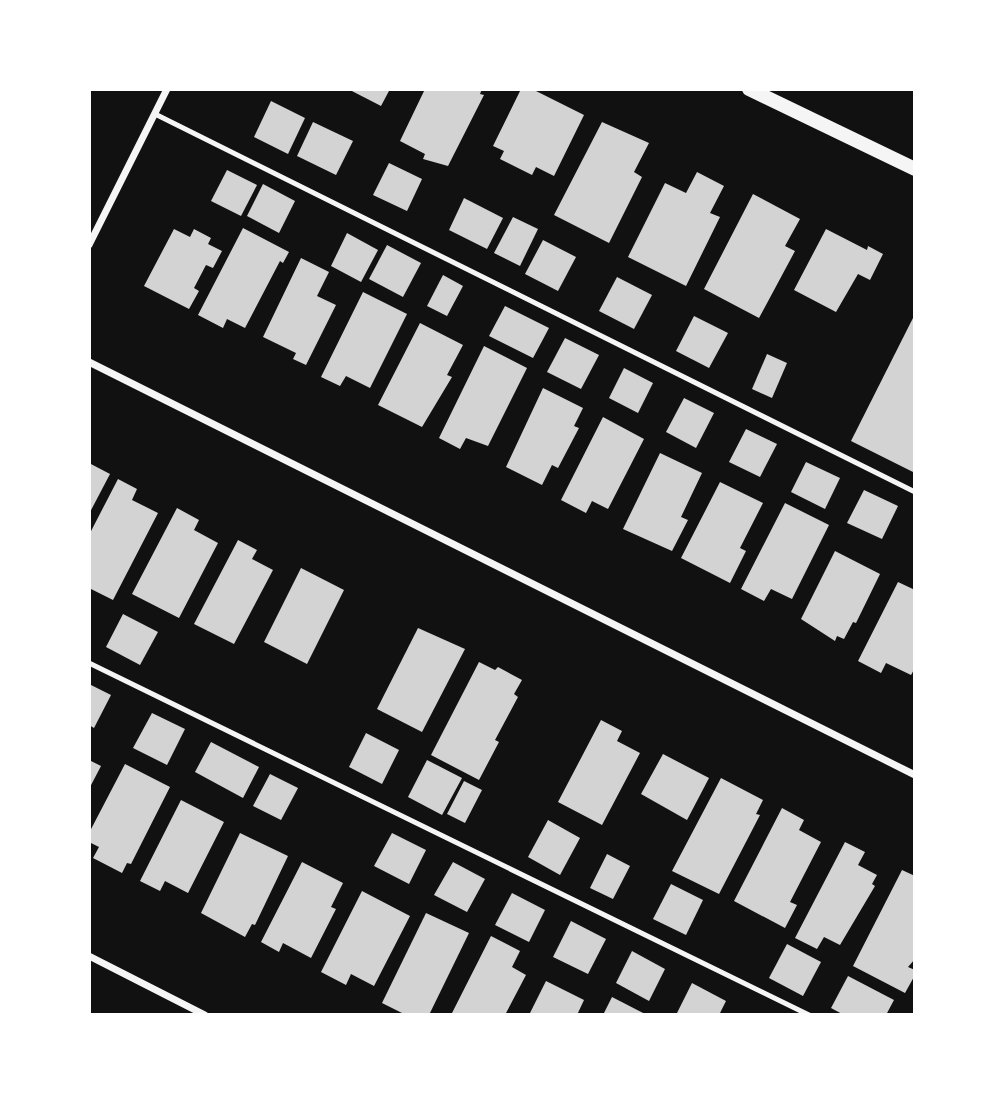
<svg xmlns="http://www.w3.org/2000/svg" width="1004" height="1104" viewBox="0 0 1004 1104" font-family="'Playfair Display',serif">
<rect width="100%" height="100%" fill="#111"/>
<!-- building -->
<g fill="#d3d3d3">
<polygon points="348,89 390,89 381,106"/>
<polygon points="425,89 482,89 480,94 484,95 448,166 423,159 425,154 400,141"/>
<polygon points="521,89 532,89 584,115 554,176 536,167 532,175 500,159 504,151 493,146"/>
<polygon points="271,101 305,118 288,154 254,137"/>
<polygon points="313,122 353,141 336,175 297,156"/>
<polygon points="602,122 649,143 634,172 642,177 609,243 554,215"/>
<polygon points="389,163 422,179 407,211 373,195"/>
<polygon points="227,170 257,185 241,216 211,201"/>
<polygon points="697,172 724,186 710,213 720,217 686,286 628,257 665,183 686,193"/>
<polygon points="263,184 295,201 279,233 247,216"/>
<polygon points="753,194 800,219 785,246 795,251 759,318 704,289"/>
<polygon points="464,198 503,218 487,249 449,230"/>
<polygon points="513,217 538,229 520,266 494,253"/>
<polygon points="243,228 289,252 283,263 280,261 245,328 227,319 223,328 198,315"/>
<polygon points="174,229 190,237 194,229 211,238 208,244 222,251 213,268 206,265 194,288 199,291 189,309 144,286"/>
<polygon points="826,229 867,250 868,246 883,254 870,280 858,274 836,312 794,290"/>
<polygon points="347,233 378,250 361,282 331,266"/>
<polygon points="543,240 576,257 558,291 525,274"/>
<polygon points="387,245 421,263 403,297 369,279"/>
<polygon points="301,258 329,272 317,296 336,305 306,365 293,359 296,353 263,337"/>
<polygon points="443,275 463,286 447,316 427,306"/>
<polygon points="617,277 652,295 634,329 599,311"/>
<polygon points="363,292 407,314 370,388 346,376 340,386 321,377"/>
<polygon points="505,306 549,328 533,358 489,336"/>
<polygon points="915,314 915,473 851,441"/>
<polygon points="694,316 728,333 709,368 676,351"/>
<polygon points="420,323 463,345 447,375 452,377 422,427 378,405"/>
<polygon points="565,338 599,355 581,389 547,372"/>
<polygon points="484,346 527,368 488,446 466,438 460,449 439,438"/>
<polygon points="767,354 787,363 772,398 752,389"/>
<polygon points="624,368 653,383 638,413 609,398"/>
<polygon points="543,388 583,408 574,426 579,428 558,468 552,465 542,485 506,467"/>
<polygon points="684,398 714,413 696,448 666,432"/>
<polygon points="603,417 644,439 608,509 592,501 586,513 561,500"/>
<polygon points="746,429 777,444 760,477 729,462"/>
<polygon points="660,453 702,473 681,517 688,520 672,551 623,529"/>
<polygon points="806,462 840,478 825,509 791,492"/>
<polygon points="89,463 110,474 89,514"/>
<polygon points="118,479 137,489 132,500 158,513 113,600 89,588 89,535"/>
<polygon points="720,482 763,503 740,548 746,551 730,583 681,558"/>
<polygon points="864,490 898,506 882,539 847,523"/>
<polygon points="785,503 829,525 792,599 771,589 764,601 741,589"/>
<polygon points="177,508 199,520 194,530 218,543 179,618 132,594"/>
<polygon points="238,540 257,550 252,559 273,570 234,644 194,624"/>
<polygon points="835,551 880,574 856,623 853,622 844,639 837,636 835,641 801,619"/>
<polygon points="301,568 344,590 307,664 264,642"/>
<polygon points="898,582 915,590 915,668 911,675 886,663 881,673 858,661"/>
<polygon points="123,614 158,632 140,665 106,647"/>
<polygon points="418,628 465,649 422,732 377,709"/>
<polygon points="479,662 495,670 498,667 522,680 514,694 518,697 495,740 499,742 479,780 431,755"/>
<polygon points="89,684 111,695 94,728 89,725"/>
<polygon points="152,713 185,729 167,765 133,748"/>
<polygon points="601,720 622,731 617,741 640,753 602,825 558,802"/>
<polygon points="366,733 399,750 382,784 349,767"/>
<polygon points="211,742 259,767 243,798 195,772"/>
<polygon points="663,754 709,778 687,820 641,794"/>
<polygon points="89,760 101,766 89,789"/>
<polygon points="427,760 462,778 442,815 408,797"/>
<polygon points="125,764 170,787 131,864 127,863 122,873 93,858 99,847 89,842 89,833"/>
<polygon points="270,774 298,788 281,820 253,806"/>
<polygon points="721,778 763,800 756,814 760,815 719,894 672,871"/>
<polygon points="464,781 482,790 465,823 447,814"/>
<polygon points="181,800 224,822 188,893 165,881 160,891 140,881"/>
<polygon points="782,808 804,820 799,830 821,842 790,902 797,905 785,928 734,901"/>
<polygon points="548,820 580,838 560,875 528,857"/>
<polygon points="240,833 288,856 255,925 252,924 245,937 201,913"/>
<polygon points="392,833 426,850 409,884 374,866"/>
<polygon points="845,842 865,852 858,865 877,875 872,884 875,886 840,945 824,937 817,949 795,938"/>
<polygon points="607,854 630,866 613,899 590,888"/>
<polygon points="302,862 343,883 331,907 336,909 311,958 283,943 279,952 261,942"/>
<polygon points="453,862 485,879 467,912 434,895"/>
<polygon points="902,870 915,876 915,959 908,967 915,970 915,975 905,993 853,966"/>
<polygon points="671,884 703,900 686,935 653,919"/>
<polygon points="362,891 410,916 374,986 351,974 346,985 321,972"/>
<polygon points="512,893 545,910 529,942 495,925"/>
<polygon points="426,913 469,933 429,1015 406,1015 382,1003"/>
<polygon points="571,921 606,939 588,974 553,957"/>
<polygon points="491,936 520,951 512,967 526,975 505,1015 451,1015"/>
<polygon points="787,944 821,962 803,996 769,978"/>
<polygon points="632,951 665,969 649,1001 616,983"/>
<polygon points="848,976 894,1000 886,1015 844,1015 831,1008"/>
<polygon points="546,981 584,1000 577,1015 529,1015"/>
<polygon points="692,983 726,1001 719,1015 676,1015"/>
<polygon points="612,997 647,1015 603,1015"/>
</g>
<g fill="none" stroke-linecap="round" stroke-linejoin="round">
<!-- service -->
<g stroke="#f5f5f5" stroke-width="5">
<polyline points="155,114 915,492"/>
<polyline points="89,663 809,1015"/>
</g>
<!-- minor -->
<g stroke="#f5f5f5" stroke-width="7">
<polyline points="89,245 167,89"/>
<polyline points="89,362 915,775"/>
<polyline points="89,956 205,1015"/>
</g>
<!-- secondary -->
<polyline stroke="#f5f5f5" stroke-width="14" points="749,89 915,169"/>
</g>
<!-- border -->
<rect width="1004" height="1104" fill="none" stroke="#ffffff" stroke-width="182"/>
</svg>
